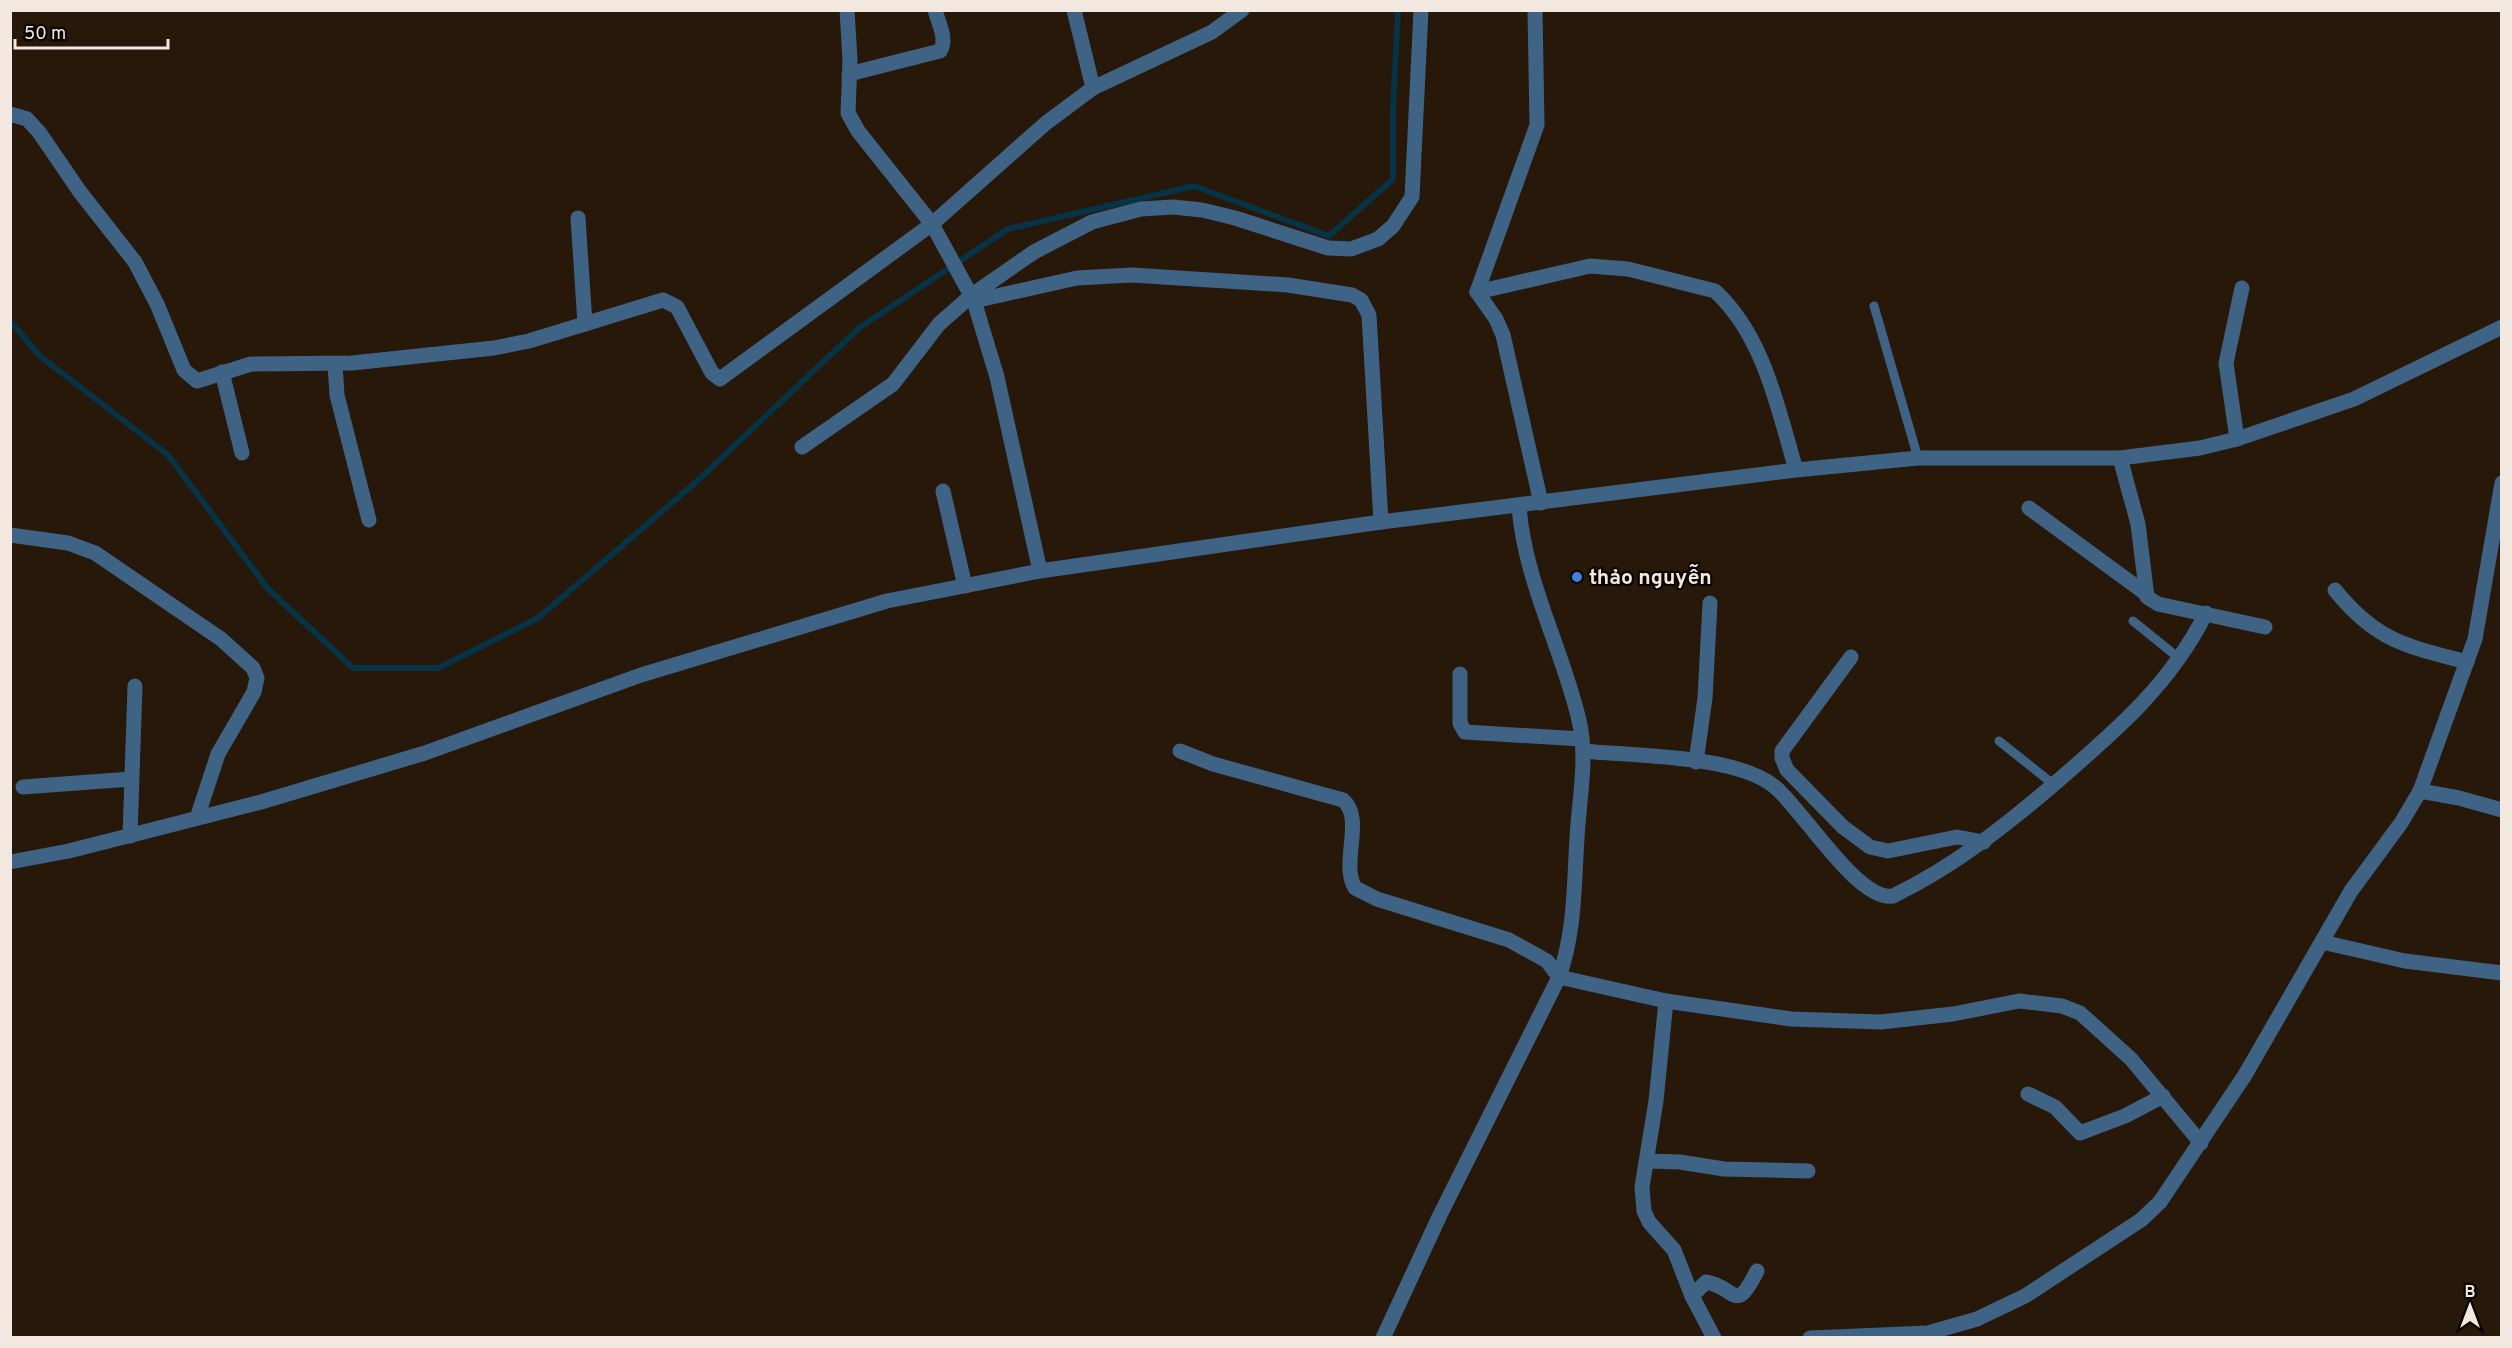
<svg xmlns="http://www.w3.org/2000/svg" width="2512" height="1348" viewBox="0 0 2512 1348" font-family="Overpass,sans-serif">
<rect width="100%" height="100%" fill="#27180a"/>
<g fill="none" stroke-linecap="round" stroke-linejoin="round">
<!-- stream -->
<polyline stroke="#063345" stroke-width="6" points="10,321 40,356 168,455 268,589 353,668 439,668 538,618 695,483 859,328 1008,229 1194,186 1329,236 1393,179 1393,108 1398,10"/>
<!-- service -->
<g stroke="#3e6385" stroke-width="9">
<polyline points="1874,306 1918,458"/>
<polyline points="2133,621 2180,659"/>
<polyline points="1999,741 2053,784"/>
</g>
<!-- minor -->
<g stroke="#3e6385" stroke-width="15">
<polyline points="847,10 850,60 848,113 858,131 932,224 974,301 997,377 1040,571"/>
<polyline points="1074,10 1093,88"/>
<path d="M 849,74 L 940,51 C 948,40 938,22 935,10"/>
<polyline points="10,114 27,119 39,132 80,192 135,262 157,304 184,370 197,381 251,364 352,363 494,348 529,341 663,300 677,307 712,373 720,379 932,224 1046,123 1093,88 1212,32 1242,10"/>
<polyline points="578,218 585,324"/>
<path d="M 1477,292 L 1590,266 L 1628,269 L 1715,291 C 1764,336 1778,409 1796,470"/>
<polyline points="1477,292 1537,125 1535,10"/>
<polyline points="1477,292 1496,319 1503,335 1541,503"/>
<polyline points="974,301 1077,278 1132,275 1288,285 1352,295 1361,300 1369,315 1381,522"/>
<polyline points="335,364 337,395 369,520"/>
<polyline points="222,372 242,453"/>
<polyline points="2237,439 2226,363 2242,288"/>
<polyline points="802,447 893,384 939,324 972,295 1034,252 1092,222 1141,209 1173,207 1202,210 1235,218 1328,248 1351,249 1378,239 1393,226 1412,197 1421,10"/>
<polyline points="2120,458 2138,524 2147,597 2158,604 2265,627"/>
<polyline points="943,491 965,586"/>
<polyline points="2029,508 2145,593"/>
<polyline points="10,535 68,543 95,553 221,639 253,668 257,678 254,692 218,754 197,818"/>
<path d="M 2335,590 C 2376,641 2406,646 2467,662"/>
<polyline points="1851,657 1782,751 1782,758 1787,770 1843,827 1870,847 1888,851 1957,837 1984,842"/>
<polyline points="1460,674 1460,723 1465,732 1582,739"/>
<path d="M 1180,751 L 1213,764 L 1343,800 C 1365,818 1340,864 1355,888 L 1377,899 L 1509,940 L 1547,961 L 1559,977 L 1666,1001 L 1791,1019 L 1881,1022 L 1953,1014 L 2019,1001 L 2062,1006 L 2080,1013 L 2131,1059 L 2201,1143"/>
<path d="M 1583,751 C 1634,756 1737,755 1775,787 C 1802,809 1858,902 1893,896 C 1955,866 2009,823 2060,779 C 2119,728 2171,683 2206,613"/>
<polyline points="1696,762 1705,698 1710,603"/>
<polyline points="23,787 131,779"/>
<polyline points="2420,791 2459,798 2502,810"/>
<polyline points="130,836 135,686"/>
<polyline points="10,862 69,851 261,802 425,753 641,675 887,601 1040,571 1381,522 1796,470 1918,458 2120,458 2200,448 2237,439 2354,399 2502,327"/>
<polyline points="2322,942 2405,961 2502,973"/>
<polyline points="1666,1001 1656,1101 1642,1187 1644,1211 1649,1222 1674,1250 1692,1296 1714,1338"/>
<polyline points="2028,1094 2055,1107 2080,1133 2125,1116 2163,1096"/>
<polyline points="1648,1161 1680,1162 1724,1169 1808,1171"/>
<path d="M 1692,1296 L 1706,1282 C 1737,1287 1734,1316 1757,1271"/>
<path d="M 1383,1338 L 1440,1215 L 1559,977 C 1575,932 1574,885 1577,838 C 1579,799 1588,759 1579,720 C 1562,648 1525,582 1519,507"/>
<polyline points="1810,1338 1928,1333 1977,1319 2025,1296 2141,1220 2160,1202 2245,1075 2351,891 2401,823 2420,791 2475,639 2502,483"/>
</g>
</g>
<!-- markers -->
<circle fill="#3f7fe0" stroke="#0b0502" stroke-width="2" cx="1577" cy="577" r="6"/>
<g text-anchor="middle" stroke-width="4.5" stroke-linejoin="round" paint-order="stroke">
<!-- poi labels -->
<g font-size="21" font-weight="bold" fill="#f3e8df" stroke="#0b0502" text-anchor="start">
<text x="1589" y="584">thảo nguyễn</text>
</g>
</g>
<!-- border -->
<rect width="2512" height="1348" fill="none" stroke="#f3e8df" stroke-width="24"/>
<!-- north arrow -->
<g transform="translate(2470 1306)" stroke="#0b0502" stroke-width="4.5" paint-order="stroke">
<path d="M0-4.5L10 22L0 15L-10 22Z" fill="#f3e8df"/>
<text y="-9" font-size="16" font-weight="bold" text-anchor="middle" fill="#f3e8df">B</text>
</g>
<!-- scale -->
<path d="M15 39v9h153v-9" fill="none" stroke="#f3e8df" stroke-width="3"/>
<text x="24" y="39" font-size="18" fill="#f3e8df" stroke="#0b0502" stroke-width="4.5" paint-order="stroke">50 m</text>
</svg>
